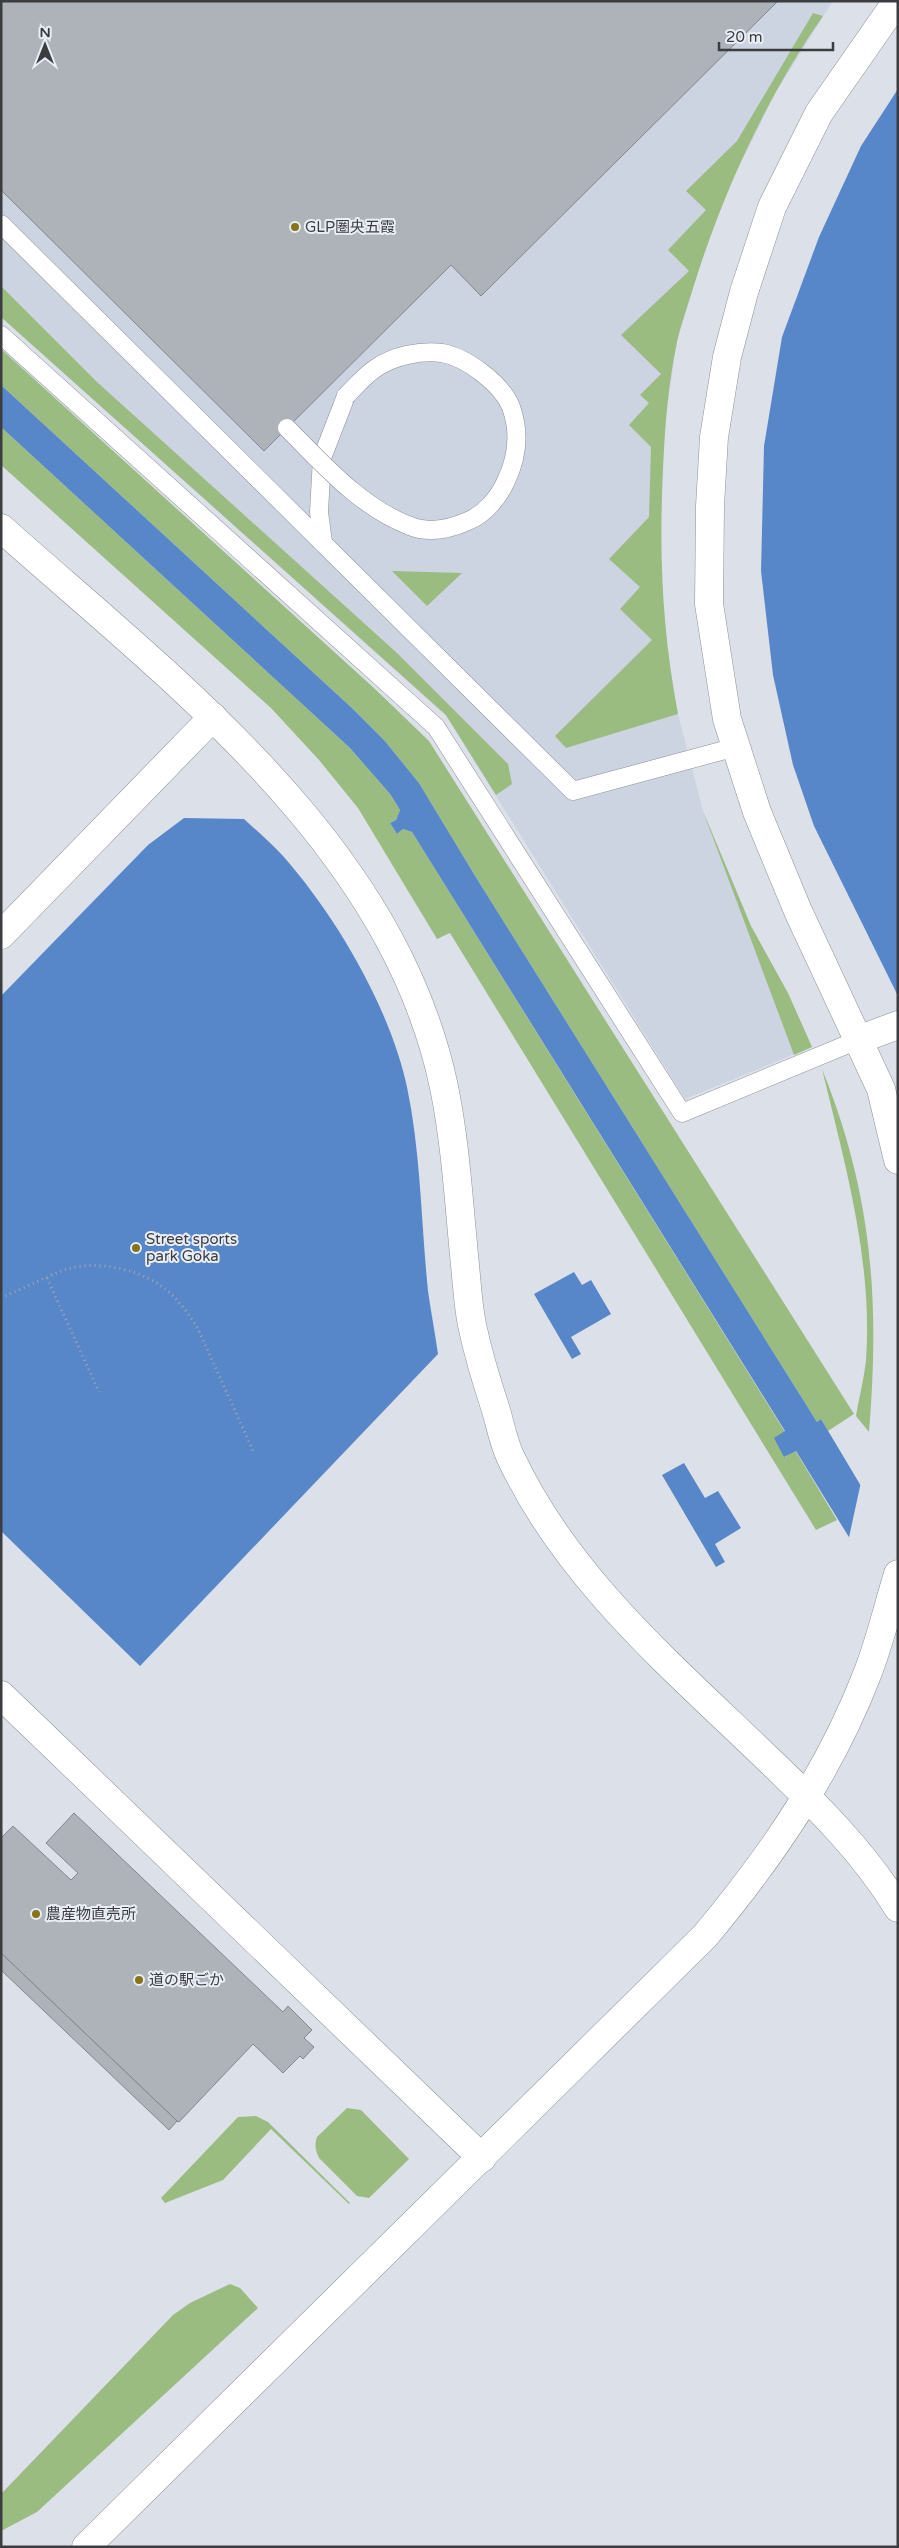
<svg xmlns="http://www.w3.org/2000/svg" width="899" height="2548" viewBox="0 0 899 2548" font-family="'Varela Round','Noto Sans JP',sans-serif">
<rect width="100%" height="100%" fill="#dce0e8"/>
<!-- built -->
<polygon fill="#ccd4e1" points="1,1 833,1 776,92 727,191 700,266 677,341 665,422 659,538 665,637 678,714 703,811 751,926 788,994 812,1047 685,1099 446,716 1,317"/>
<!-- green -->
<g fill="#9bbc81">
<path d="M 813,13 L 823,16 C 766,98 723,192 693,288 C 688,305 681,324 677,342 C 668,384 665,427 663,469 C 659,555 662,629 678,714 L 566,748 L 555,736 L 652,640 L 620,609 L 640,587 L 609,559 L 649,517 L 651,447 L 629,425 L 649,403 L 640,395 L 661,374 L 621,335 L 689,271 L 668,250 L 706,210 L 686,191 L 737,141 Z"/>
<polygon points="1,286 97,382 397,653 508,764 512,784 496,795 446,715 1,317"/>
<polygon points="1,349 375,689 429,741 854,1414 828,1431 821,1419 817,1422 477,879 419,783 384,740 353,709 1,385"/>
<polygon points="1,427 350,748 390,794 400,810 396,820 390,823 397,834 403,829 412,832 785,1432 775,1438 785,1457 795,1450 837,1520 816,1530 450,933 437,939 358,808 319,760 271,708 1,465"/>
<polygon points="392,571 462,573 427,606"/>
<polygon points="703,811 751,926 788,993 812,1047 794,1055"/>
<path d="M 822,1069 C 872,1193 880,1299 869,1432 L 856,1416 C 859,1398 864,1379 866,1360 C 873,1262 845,1164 822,1069 Z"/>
<path d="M 347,2108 L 361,2110 L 409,2159 L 369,2198 L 357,2196 L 319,2158 C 316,2151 314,2145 317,2137 Z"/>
<polygon points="256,2116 268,2122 350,2203 349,2204 271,2129 223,2180 165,2203 161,2198 238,2117"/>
<polygon points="230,2284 240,2288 258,2308 37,2512 1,2531 1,2494 173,2315 190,2303"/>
</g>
<!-- water -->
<g fill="#5787c9">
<polygon points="898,89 898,996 814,826 793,765 773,675 761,571 764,446 782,337 819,237 861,146"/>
<polygon points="1,385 353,709 384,740 419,783 477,879 817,1422 821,1419 898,1548 898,1617 796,1451 784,1457 774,1438 785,1431 412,832 403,829 397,834 390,823 396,820 400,810 390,794 350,748 1,427"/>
<path d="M 184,818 L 244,819 C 257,831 271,843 283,856 C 336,916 390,1008 407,1087 C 421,1154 421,1223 428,1291 C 431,1312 435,1333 438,1354 L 140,1666 L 1,1531 L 1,996 L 148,845 Z"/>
<polygon points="574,1272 582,1285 591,1280 611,1314 571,1337 581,1354 572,1359 534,1294"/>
<polygon points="684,1463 705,1498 718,1491 741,1528 715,1544 725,1562 716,1567 662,1475"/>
</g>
<!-- pier -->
<polygon fill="#dce0e8" points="861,1482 898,1543 898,1620 848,1542"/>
<!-- building -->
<g fill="#aeb2b9" stroke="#83868e">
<polygon points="1,1 778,1 481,296 451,265 264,451 1,190"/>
<polygon points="74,1813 283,2012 288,2006 312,2030 304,2038 314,2047 303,2059 300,2056 283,2073 253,2044 179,2122 177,2121 1,1953 1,1838 13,1826 71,1880 78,1873 46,1843"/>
<polygon points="1,1953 177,2121 169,2130 1,1970"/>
</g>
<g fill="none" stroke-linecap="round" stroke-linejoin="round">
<defs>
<g id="service">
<polyline points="1,224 573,791 736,747"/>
<polyline points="1,335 436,727 682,1113 858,1040"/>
<polyline points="323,543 319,512 322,458 346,396"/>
</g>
<polyline id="minor" points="858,1040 898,1025"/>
<g id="tertiary">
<polyline points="897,1 819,113 772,207 744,292 727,357 714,437 710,506 709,604 727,719 757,812 798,911 881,1089 898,1160"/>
<path d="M 1,528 C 176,684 393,845 444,1087 C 456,1146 459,1206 465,1265 C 467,1285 468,1305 472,1325 C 478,1353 486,1380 495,1407 C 500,1423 503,1441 510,1456 C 567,1579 674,1668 769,1760 C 816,1805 864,1852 898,1908"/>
<polyline points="1,935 213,717"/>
<polyline points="1,1695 482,2158"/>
<path d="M 86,2547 L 705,1936 C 772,1856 830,1771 868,1672 C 880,1641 888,1607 898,1574"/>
</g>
</defs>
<!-- service casing -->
<use href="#service" stroke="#8c9097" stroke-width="19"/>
<!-- minor casing -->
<use href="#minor" stroke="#8c9097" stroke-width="29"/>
<!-- tertiary casing -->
<use href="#tertiary" stroke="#8c9097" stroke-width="29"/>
<!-- path -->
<g stroke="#a1a5ab" stroke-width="3" stroke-dasharray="1 4" stroke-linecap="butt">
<polyline points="47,1278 99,1392"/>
<path d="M 1,1298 C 22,1289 43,1278 64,1270 C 96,1259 143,1269 169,1292 C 181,1303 191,1317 199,1331 L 254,1453"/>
</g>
<!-- service -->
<use href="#service" stroke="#fff" stroke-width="18"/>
<!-- minor -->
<use href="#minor" stroke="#fff" stroke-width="28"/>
<!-- tertiary -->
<use href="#tertiary" stroke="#fff" stroke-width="28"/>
<defs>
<path id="service-bridge" d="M 287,428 C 323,464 360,507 410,526 C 430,534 450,529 468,521 C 485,514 499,497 506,481 C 517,458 520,432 511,407 C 502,384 466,357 442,353 C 421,350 393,356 376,368 C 365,375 355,387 346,396"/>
</defs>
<!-- service-bridge casing -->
<use href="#service-bridge" stroke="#8c9097" stroke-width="19" stroke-linecap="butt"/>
<!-- service-bridge -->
<use href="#service-bridge" stroke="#fff" stroke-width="18"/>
</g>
<!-- markers -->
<g fill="#857518" stroke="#e9eef6" stroke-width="2">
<circle cx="295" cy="227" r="5"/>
<circle cx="136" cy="1248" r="5"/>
<circle cx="36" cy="1914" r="5"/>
<circle cx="139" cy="1980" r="5"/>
</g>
<g text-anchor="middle" stroke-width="4" stroke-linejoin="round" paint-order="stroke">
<!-- poi labels -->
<g font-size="15" fill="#3b3d40" stroke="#e9eef6" text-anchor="start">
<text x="305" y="232">GLP圏央五霞</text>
<text x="146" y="1244">Street sports<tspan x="146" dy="17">park Goka</tspan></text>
<text x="46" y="1919">農産物直売所</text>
<text x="149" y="1985">道の駅ごか</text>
</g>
</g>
<!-- border -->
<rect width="899" height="2548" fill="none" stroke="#3b3d40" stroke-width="5"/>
<!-- north arrow -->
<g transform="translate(45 45)" stroke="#e9eef6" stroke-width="4" paint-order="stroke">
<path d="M0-4L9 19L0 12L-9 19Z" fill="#3b3d40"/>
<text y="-8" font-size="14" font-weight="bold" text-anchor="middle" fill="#3b3d40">N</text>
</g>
<!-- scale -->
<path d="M719 42v8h114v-8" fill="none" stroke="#3b3d40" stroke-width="2.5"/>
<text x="726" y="42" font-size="15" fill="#3b3d40" stroke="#e9eef6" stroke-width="4" paint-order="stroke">20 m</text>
</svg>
